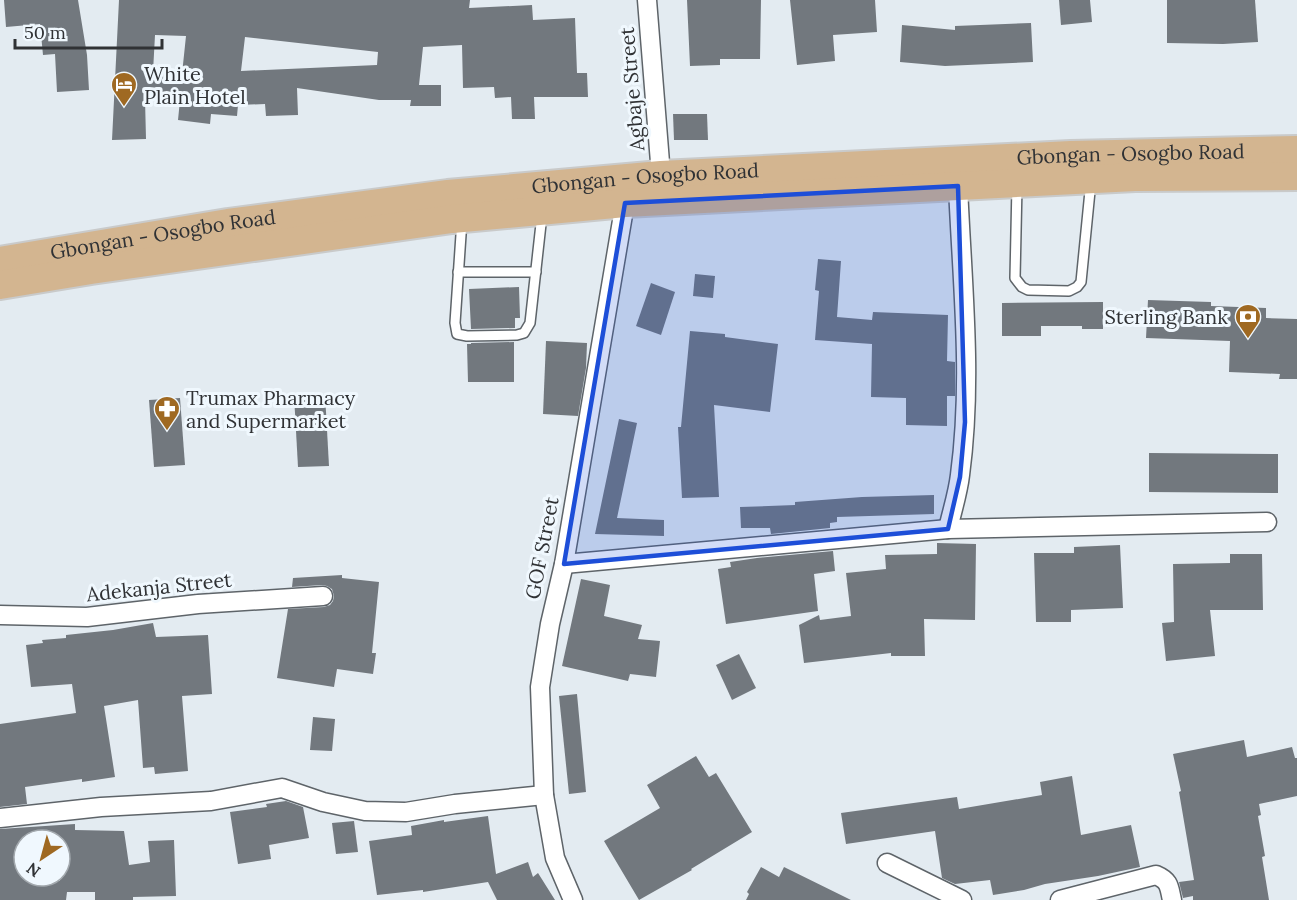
<svg xmlns="http://www.w3.org/2000/svg" width="1297" height="900" viewBox="0 0 1297 900" font-family="Lora,serif">
<rect width="100%" height="100%" fill="#e3ebf1"/>
<!-- building -->
<g fill="#72787e" fill-rule="evenodd">
<polygon points="4,0 78,0 87,55 89,90 57,92 55,54 43,55 40,24 6,27"/>
<path d="M 119,0 L 470,0 L 469,8 L 532,5 L 533,20 L 575,18 L 577,73 L 587,73 L 588,97 L 534,97 L 535,119 L 512,119 L 511,97 L 495,98 L 494,87 L 463,88 L 462,45 L 423,47 L 419,85 L 441,85 L 441,106 L 410,106 L 411,100 L 379,100 L 297,88 L 298,115 L 266,116 L 265,104 L 238,105 L 237,116 L 211,114 L 210,124 L 178,120 L 180,100 L 145,99 L 146,139 L 112,140 ZM 155,35 L 186,36 L 182,74 L 153,72 ZM 245,37 L 378,52 L 377,65 L 241,71 Z"/>
<polygon points="687,0 761,0 760,59 720,59 720,65 690,66"/>
<polygon points="790,0 875,0 877,32 833,35 835,61 797,65"/>
<polygon points="1059,0 1090,0 1092,22 1061,25"/>
<polygon points="1167,0 1255,0 1258,42 1223,44 1167,43"/>
<polygon points="1031,23 1033,62 945,66 900,62 902,25 955,30 955,26"/>
<polygon points="673,114 707,114 708,140 674,140"/>
<polygon points="818,259 841,261 837,317 872,320 873,312 948,315 947,361 955,362 955,396 947,396 947,426 906,425 906,398 871,397 872,344 815,340 819,291 815,290"/>
<polygon points="695,274 715,276 713,298 693,296"/>
<polygon points="651,283 675,292 661,335 636,326"/>
<polygon points="519,287 520,318 515,318 515,328 471,329 469,289"/>
<polygon points="1148,300 1211,302 1211,306 1266,308 1266,318 1297,319 1297,379 1279,379 1280,374 1229,372 1230,341 1146,338"/>
<polygon points="1103,302 1103,329 1082,329 1082,326 1041,326 1041,336 1002,336 1002,303"/>
<polygon points="690,331 725,334 725,337 778,344 770,412 714,405 719,497 682,498 678,427 681,427"/>
<polygon points="546,341 587,343 586,368 578,416 543,414"/>
<polygon points="514,342 514,382 468,382 467,344 471,344 471,343"/>
<polygon points="325,394 329,466 298,467 294,395"/>
<polygon points="180,398 185,465 154,467 149,400"/>
<polygon points="619,419 637,423 617,518 664,520 664,536 595,534"/>
<polygon points="1149,453 1278,454 1278,493 1149,492"/>
<polygon points="934,495 934,514 837,517 837,522 830,523 830,528 771,534 770,528 741,528 740,507 795,505 795,502 862,497"/>
<polygon points="937,543 976,544 975,620 924,619 925,656 891,656 891,653 804,663 799,625 819,615 820,620 851,616 846,573 886,569 885,555 937,554"/>
<polygon points="1120,545 1123,608 1071,610 1071,622 1036,622 1034,553 1074,553 1074,547"/>
<polygon points="833,551 835,571 814,574 818,611 726,624 718,569 731,567 730,562 757,558"/>
<polygon points="1230,554 1262,554 1263,610 1210,610 1215,656 1166,661 1162,623 1174,622 1173,564 1230,563"/>
<polygon points="342,575 342,578 379,582 372,653 376,653 373,674 337,669 334,687 277,678 288,609 324,607 330,605 333,601 334,596 332,589 327,586 322,585 292,587 293,578"/>
<polygon points="581,579 610,585 604,616 642,625 638,639 660,641 656,677 630,674 628,681 562,666"/>
<polygon points="153,623 156,637 208,635 212,694 182,696 188,771 155,774 154,767 143,768 138,700 104,706 115,777 82,782 82,779 25,787 27,804 0,807 0,724 76,713 72,684 31,687 26,645 43,643 42,640 66,638 66,635 113,630"/>
<polygon points="739,654 756,688 732,700 716,665"/>
<polygon points="577,694 586,792 569,794 559,696"/>
<polygon points="313,717 335,719 332,751 310,750"/>
<polygon points="1244,740 1247,757 1292,747 1295,758 1297,758 1297,796 1259,804 1261,815 1258,816 1265,856 1262,857 1269,900 1193,900 1193,896 1183,898 1179,882 1194,880 1179,792 1181,791 1173,754"/>
<polygon points="696,756 709,777 716,773 752,832 691,869 692,870 639,900 604,841 660,808 647,785"/>
<polygon points="1072,776 1081,835 1131,825 1140,867 1098,876 1045,884 1024,890 993,895 990,880 955,884 942,878 935,831 846,844 841,813 957,797 959,809 1042,795 1040,782"/>
<polygon points="286,801 303,807 309,838 269,845 271,859 238,864 230,812 267,807 266,804"/>
<polygon points="488,816 496,874 528,862 533,877 538,873 555,900 497,900 488,882 423,892 423,890 377,895 369,841 412,835 411,826 444,820 444,822"/>
<polygon points="354,821 358,852 336,854 332,823"/>
<path d="M 75,824 L 75,830 L 124,831 L 129,865 L 150,862 L 148,841 L 174,840 L 176,896 L 133,897 L 133,900 L 95,900 L 95,892 L 67,892 L 66,900 L 0,900 L 0,829 ZM 24,840 L 60,840 L 60,881 L 24,876 Z"/>
<polygon points="761,867 779,877 784,867 851,900 746,900 749,894 747,892"/>
</g>
<g fill="none" stroke-linecap="round" stroke-linejoin="round">
<defs>
<g id="service">
<polyline points="1017,185 1015,278 1022,287 1028,290 1069,291 1077,287 1081,282 1091,181"/>
<polyline points="462,220 455,323 457,334 467,336 517,335 524,333 530,323 542,215"/>
<polyline points="458,272 536,272"/>
</g>
<g id="minor">
<polyline points="647,0 661,175"/>
<path d="M 948,529 C 952,511 958,493 960,475 C 973,379 962,282 958,186"/>
<polyline points="564,564 948,529 1267,522"/>
<polyline points="0,615 87,617 198,604 323,596"/>
<polyline points="0,818 101,807 211,801 282,788 323,802 365,811 406,812 455,804 544,795"/>
<polyline points="887,863 962,900"/>
<polyline points="573,900 555,858 544,795 540,687 550,624 564,564 625,203"/>
<path d="M 1060,900 L 1156,875 C 1170,881 1169,887 1172,900"/>
</g>
<g id="primary">
<path id="s1" d="M 0,261 L 228,223 L 448,194 L 661,175 L 1071,155 L 1297,150"/>
<polyline points="0,285 91,270 452,219 625,203 1135,177 1297,176"/>
</g>
</defs>
<!-- service casing -->
<use href="#service" stroke="#5e6469" stroke-width="12"/>
<!-- minor casing -->
<use href="#minor" stroke="#5e6469" stroke-width="21"/>
<!-- primary casing -->
<use href="#primary" stroke="#c9caca" stroke-width="32"/>
<!-- service -->
<use href="#service" stroke="#fff" stroke-width="9"/>
<!-- minor -->
<use href="#minor" stroke="#fff" stroke-width="18"/>
<!-- primary -->
<use href="#primary" stroke="#d3b590" stroke-width="28"/>
</g>
<!-- marked area -->
<path fill="#1d4ed8" fill-opacity="0.2" stroke="#1d4ed8" stroke-width="4.5" stroke-linejoin="round" d="M 958,186 L 965,422 L 960,477 L 948,529 L 564,564 L 625,203 Z"/>
<!-- icons -->
<defs>
<symbol id="hotel-pin" viewBox="-11 -11 22 30"><path d="M0 17L-7.5 6A9.5 9.5 0 1 1 7.5 6Z" fill="#9f6922" stroke="#f0f8fe"/><path d="M-6-4.5h1.5V1H6V5H4.5V3h-9V5H-6ZM-4 0a1.8 1.8 0 1 1 3.6 0ZM.5 0V-2.5h3Q6-2.5 6 0Z" fill="#fff"/></symbol>
<symbol id="bank-pin" viewBox="-11 -11 22 30"><path d="M0 17L-7.5 6A9.5 9.5 0 1 1 7.5 6Z" fill="#9f6922" stroke="#f0f8fe"/><path d="M-6-4H6V4H-6ZM0-2.3a2.3 2.3 0 1 0 0 4.6a2.3 2.3 0 1 0 0-4.6Z" fill="#fff"/></symbol>
<symbol id="pharmacy-pin" viewBox="-11 -11 22 30"><path d="M0 17L-7.5 6A9.5 9.5 0 1 1 7.5 6Z" fill="#9f6922" stroke="#f0f8fe"/><path d="M-2-6h4v4h4v4h-4v4h-4v-4h-4v-4h4Z" fill="#fff"/></symbol>
</defs>
<g fill-rule="evenodd">
<use href="#hotel-pin" x="109" y="70" width="30" height="40"/>
<use href="#bank-pin" x="1233" y="302" width="30" height="40"/>
<use href="#pharmacy-pin" x="152" y="394" width="30" height="40"/>
</g>
<g text-anchor="middle" stroke-width="6" stroke-linejoin="round" paint-order="stroke">
<!-- poi labels -->
<g font-size="20" fill="#303235" stroke="#f0f8fe" text-anchor="start">
<text x="144" y="81">White<tspan x="144" dy="23">Plain Hotel</tspan></text>
<text x="1228" y="324" text-anchor="end">Sterling Bank</text>
<text x="186" y="405">Trumax Pharmacy<tspan x="186" dy="23">and Supermarket</tspan></text>
</g>
<!-- street labels -->
<g font-size="20" fill="#303235" stroke="#f0f8fe">
<text transform="translate(632 89) rotate(-95)" y="7">Agbaje Street</text>
<text dy="7" stroke="none"><textPath href="#s1" startOffset="1137">Gbongan - Osogbo Road</textPath></text>
<text dy="7" stroke="none"><textPath href="#s1" startOffset="651">Gbongan - Osogbo Road</textPath></text>
<text dy="7" stroke="none"><textPath href="#s1" startOffset="165">Gbongan - Osogbo Road</textPath></text>
<text transform="translate(542 548) rotate(-79)" y="7">GOF Street</text>
<text transform="translate(159 587) rotate(-6)" y="7">Adekanja Street</text>
</g>
</g>
<!-- north arrow -->
<g transform="translate(42 858) rotate(216)"><circle r="28" fill="#f0f8fe" stroke="#a3a9ae" stroke-width="1.5"/>
<path d="M0-4.5L10 22L0 15L-10 22Z" fill="#9f6922"/>
<text y="-9" font-size="16" font-weight="bold" text-anchor="middle" fill="#303235">N</text>
</g>
<!-- scale -->
<path d="M15 39v9h147v-9" fill="none" stroke="#303235" stroke-width="3"/>
<text x="24" y="39" font-size="18" fill="#303235" stroke="#f0f8fe" stroke-width="4.5" paint-order="stroke">50 m</text>
</svg>
